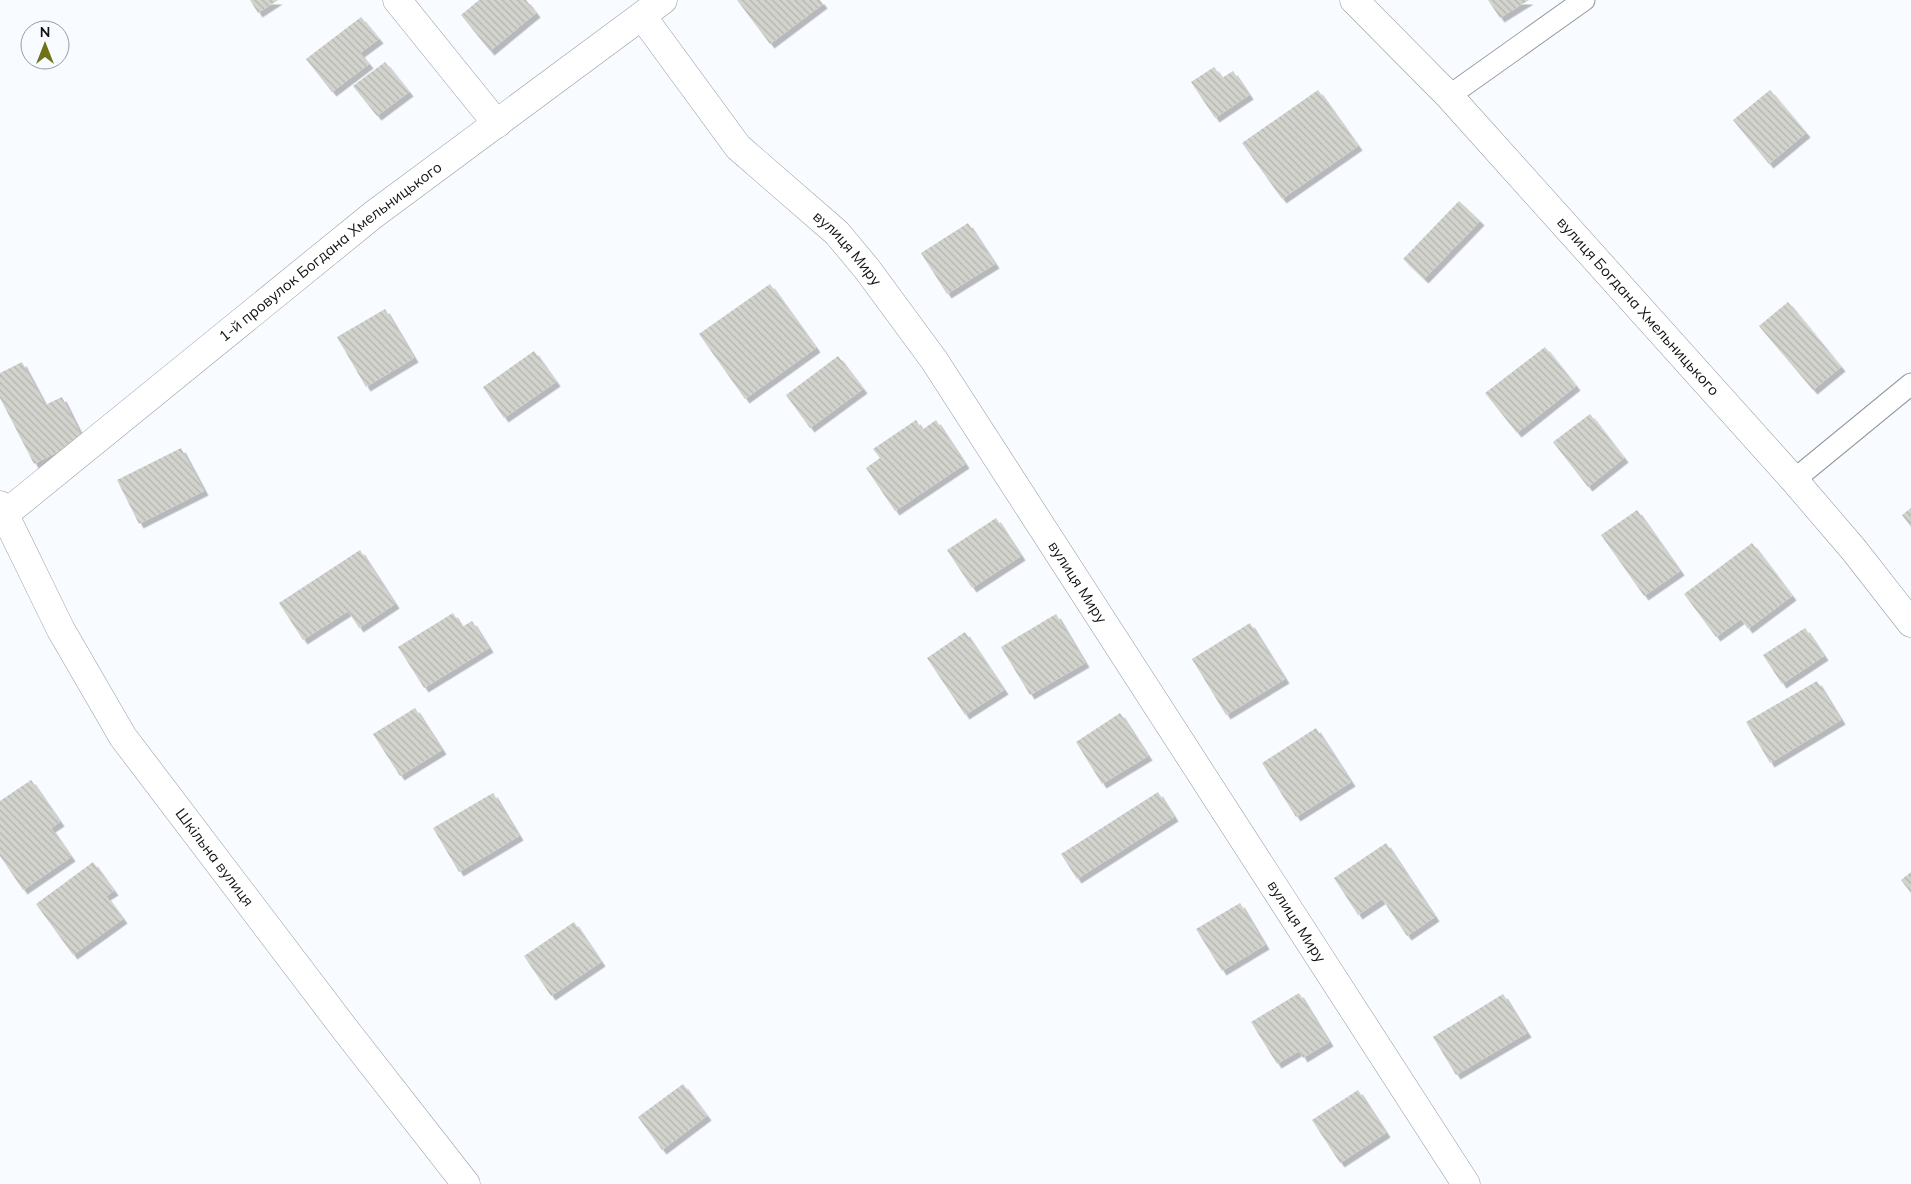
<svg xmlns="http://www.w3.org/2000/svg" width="1911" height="1184" viewBox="0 0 1911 1184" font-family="Mulish,sans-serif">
<defs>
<pattern id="building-back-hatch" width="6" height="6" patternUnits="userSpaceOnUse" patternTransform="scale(1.25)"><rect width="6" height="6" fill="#d2d3cd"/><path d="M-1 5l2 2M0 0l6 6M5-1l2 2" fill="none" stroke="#b3b4af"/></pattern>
<filter id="shadow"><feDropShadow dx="4.5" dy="4.5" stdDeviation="0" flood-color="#0004"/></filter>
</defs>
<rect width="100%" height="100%" fill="#f8fbff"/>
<!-- building -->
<g fill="url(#building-back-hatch)" filter="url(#shadow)">
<polygon points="250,0 278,0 258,13"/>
<polygon points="479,0 526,0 536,13 490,51 461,15"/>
<polygon points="737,0 820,0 823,4 770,44"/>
<polygon points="1488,0 1529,0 1500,18"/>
<polygon points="361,17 379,39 360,53 369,64 332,92 306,59"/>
<polygon points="385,62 409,92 377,116 353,86"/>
<polygon points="1214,67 1222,78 1233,71 1249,95 1215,118 1191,82"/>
<polygon points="1318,90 1358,146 1282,199 1242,143"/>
<polygon points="1770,90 1806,133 1769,164 1733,120"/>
<polygon points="1459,201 1480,221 1424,279 1403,259"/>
<polygon points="968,223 995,264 947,294 921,253"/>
<polygon points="770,284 816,348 745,399 699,334"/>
<polygon points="1788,302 1841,367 1813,390 1759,326"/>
<polygon points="385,309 414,358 366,387 337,337"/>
<polygon points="1545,347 1576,386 1517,433 1485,393"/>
<polygon points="534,351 556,382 504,418 483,387"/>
<polygon points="838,356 863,389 810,428 786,395"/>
<polygon points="22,362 45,405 62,397 83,439 34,464 0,398 0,373"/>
<polygon points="1590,414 1624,458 1588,487 1553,442"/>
<polygon points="916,420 922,430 936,420 965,464 895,511 866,468 880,458 873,449"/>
<polygon points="181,448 204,491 139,524 117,480"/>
<polygon points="1911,508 1911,527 1902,515"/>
<polygon points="1637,510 1680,571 1644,596 1601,535"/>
<polygon points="996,518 1021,556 972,588 947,550"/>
<polygon points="1752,543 1792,596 1748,629 1741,619 1716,637 1684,594"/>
<polygon points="360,550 395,604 359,628 348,611 303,640 279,603"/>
<polygon points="453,613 462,627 472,621 489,648 424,688 398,647"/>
<polygon points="1056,614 1085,663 1030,695 1001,647"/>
<polygon points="1250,623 1285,679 1226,715 1192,659"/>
<polygon points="1805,628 1824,656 1782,684 1763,655"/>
<polygon points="965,632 1004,690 965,715 927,658"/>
<polygon points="1817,681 1841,720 1770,763 1746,722"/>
<polygon points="415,708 442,750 400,776 373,734"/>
<polygon points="1120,713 1148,756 1102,784 1076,742"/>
<polygon points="1316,728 1351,782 1296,817 1262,763"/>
<polygon points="31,780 60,822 51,828 71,857 23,890 0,856 0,801"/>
<polygon points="1158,792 1174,817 1077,879 1061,854"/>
<polygon points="493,793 519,836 459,872 433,828"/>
<polygon points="1386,843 1435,917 1407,936 1382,899 1358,915 1334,878"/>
<polygon points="93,862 114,891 106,896 123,919 73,955 36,904"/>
<polygon points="1911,872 1911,893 1901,880"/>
<polygon points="1240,903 1265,945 1222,971 1196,929"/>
<polygon points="574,922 601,962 551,996 524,956"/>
<polygon points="1299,993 1329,1042 1303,1058 1299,1051 1277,1064 1251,1022"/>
<polygon points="1503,994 1527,1033 1456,1075 1433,1037"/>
<polygon points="683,1084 707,1116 662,1150 638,1117"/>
<polygon points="1358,1090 1386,1133 1340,1163 1312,1120"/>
</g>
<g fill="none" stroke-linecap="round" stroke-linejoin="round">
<defs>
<g id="lane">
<polyline points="1449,96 1584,0"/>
<polyline points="1794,480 1911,384"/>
</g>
<g id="street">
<polyline points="397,0 497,124"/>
<path id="s1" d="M 1354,0 L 1449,96 L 1794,480 L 1854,550 L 1911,623"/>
<path id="s2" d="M 642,16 L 738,147 L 837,233 L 867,269 L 934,360 L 1466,1184"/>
<path id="s3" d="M 0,505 L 61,630 L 123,737 L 344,1028 L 466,1184"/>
<path id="s4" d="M 5,514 L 373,215 L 663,0"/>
</g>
</defs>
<!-- lane casing -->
<use href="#lane" stroke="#95999d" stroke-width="23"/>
<!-- street casing -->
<use href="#street" stroke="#95999d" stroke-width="29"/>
<!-- lane -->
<use href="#lane" stroke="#fff" stroke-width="21"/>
<!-- street -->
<use href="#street" stroke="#fff" stroke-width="28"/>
</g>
<g text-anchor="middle" stroke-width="4.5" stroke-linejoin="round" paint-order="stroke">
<!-- street labels -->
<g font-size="15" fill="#101112" stroke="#f8fbff">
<text dy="5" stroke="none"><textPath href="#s2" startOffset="312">вулиця Миру</textPath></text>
<text dy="5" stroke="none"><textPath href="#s4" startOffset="418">1-й провулок Богдана Хмельницького</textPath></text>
<text dy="5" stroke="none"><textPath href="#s1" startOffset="418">вулиця Богдана Хмельницького</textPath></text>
<text dy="5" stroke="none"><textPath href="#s2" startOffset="718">вулиця Миру</textPath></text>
<text dy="5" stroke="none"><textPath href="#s3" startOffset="414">Шкільна вулиця</textPath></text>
<text dy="5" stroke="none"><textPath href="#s2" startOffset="1122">вулиця Миру</textPath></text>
</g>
</g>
<!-- north arrow -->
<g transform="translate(45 45)"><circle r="24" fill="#f8fbff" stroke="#9b9da0"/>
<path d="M0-4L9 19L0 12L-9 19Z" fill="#6e7219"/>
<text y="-8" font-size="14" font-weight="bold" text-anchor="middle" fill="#101112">N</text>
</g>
</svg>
